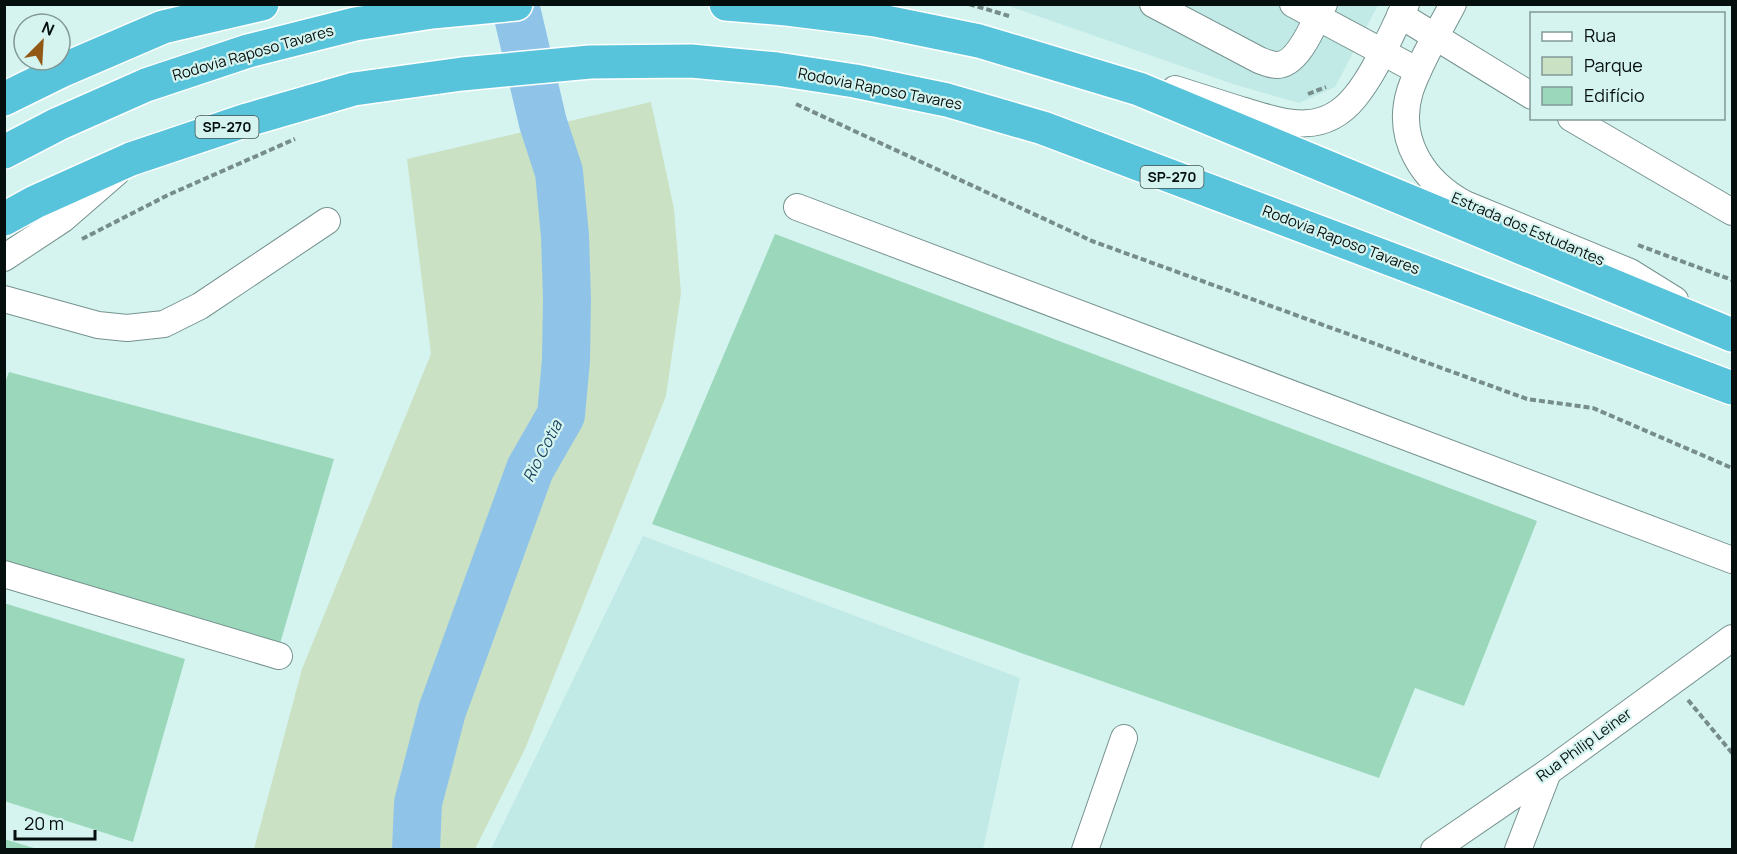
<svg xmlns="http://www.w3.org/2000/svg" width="1737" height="854" viewBox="0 0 1737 854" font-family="Manrope,sans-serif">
<rect width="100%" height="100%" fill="#d5f4f0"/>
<!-- built -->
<g fill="#c1e9e5">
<polygon points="1006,5 1378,5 1335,87 1299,103 1233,84"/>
<polygon points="643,536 1020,678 983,849 491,849"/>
</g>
<!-- green -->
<polygon fill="#cbe1c4" points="651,102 674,209 681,293 666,396 525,749 475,849 254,849 302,669 431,354 407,159"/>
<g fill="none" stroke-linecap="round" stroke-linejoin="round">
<!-- river -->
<polyline stroke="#8fc4e8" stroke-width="48" points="416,850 418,803 442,711 530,469 561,415 566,360 567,298 565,236 559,172 543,123 515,4"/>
</g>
<!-- building -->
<g fill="#9bd8bb">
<polygon points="775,234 1537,521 1464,706 1415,688 1379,778 652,524"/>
<polygon points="9,372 334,459 279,647 4,560 4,385"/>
<polygon points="4,603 185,659 133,842 4,801"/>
<polygon points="4,839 37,849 37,850 4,850"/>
</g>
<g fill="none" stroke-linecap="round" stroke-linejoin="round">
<defs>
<g id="minor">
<path d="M 1153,4 L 1259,60 C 1264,62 1271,65 1277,65 C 1299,65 1315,21 1324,4"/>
<polyline points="1293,4 1418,71"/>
<path d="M 1453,4 C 1438,33 1420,61 1410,91 C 1395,140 1424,182 1465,204 L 1630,272 L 1675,300"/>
<polyline points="1400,15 1532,96"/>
<path d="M 1175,89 C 1197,96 1219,103 1241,110 C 1282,122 1322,138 1355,97 C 1377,70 1390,35 1406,4"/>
<polyline points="1571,118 1732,212"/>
<polyline points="797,207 1732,560"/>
<polyline points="4,258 63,219 116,173"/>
<polyline points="4,299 98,325 127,328 164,324 200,306 327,221"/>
<polyline points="4,574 279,656"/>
<polyline points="1085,850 1124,738"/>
<polyline points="1434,850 1548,772 1732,638"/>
<polyline points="1518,850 1548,772"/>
</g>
<g id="highway">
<polyline points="726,4 787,9 876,20 979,41 1139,89 1732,335"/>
<polyline points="4,99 63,70 163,27 262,4"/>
<polyline points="4,152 58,124 146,85 248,51 355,24 432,12 516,4"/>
<polyline points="4,219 35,202 131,159 247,120 354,89 462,74 590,62 691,61 777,69 855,81 947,100 1043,128 1732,388"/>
</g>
</defs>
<!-- minor casing -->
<use href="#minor" stroke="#76928f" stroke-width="28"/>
<!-- highway casing -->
<use href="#highway" stroke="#fff" stroke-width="36"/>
<!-- path -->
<g stroke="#778d8a" stroke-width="4" stroke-dasharray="6 3" stroke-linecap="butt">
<polyline points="969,4 1009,16"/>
<polyline points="1308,94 1326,87"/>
<polyline points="796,104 1092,241 1527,399 1593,408 1732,468"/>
<polyline points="82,239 168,195 295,139"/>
<polyline points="1638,245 1732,280"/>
<polyline points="1688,700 1732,753"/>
</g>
<!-- minor -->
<use href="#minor" stroke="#fff" stroke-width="26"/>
<!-- highway -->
<use href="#highway" stroke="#58c4db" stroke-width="33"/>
</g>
<g text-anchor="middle" stroke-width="4.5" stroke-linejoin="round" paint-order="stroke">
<!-- shield labels -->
<g fill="#d5f4f0" stroke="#435452" stroke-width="1.5">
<rect x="195.5" y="116" width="63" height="22" rx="4.5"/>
<rect x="1140.5" y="166" width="63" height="22" rx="4.5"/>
</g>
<g font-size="14" font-weight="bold" fill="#050f0e">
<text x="227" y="132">SP-270</text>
<text x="1172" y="182">SP-270</text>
</g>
<!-- street labels -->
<g font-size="15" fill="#050f0e" stroke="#d5f4f0">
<text transform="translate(253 53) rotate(-16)" y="5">Rodovia Raposo Tavares</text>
<text transform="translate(880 89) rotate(11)" y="5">Rodovia Raposo Tavares</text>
<text transform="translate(1528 229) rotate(23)" y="5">Estrada dos Estudantes</text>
<text transform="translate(1341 240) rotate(21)" y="5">Rodovia Raposo Tavares</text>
<text transform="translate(1584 745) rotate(-36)" y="5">Rua Philip Leiner</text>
</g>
<!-- water labels -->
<g font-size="16" font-style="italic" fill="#1a445d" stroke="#d5f4f0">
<text transform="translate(542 451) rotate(-63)" y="6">Rio Cotia</text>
</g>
</g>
<!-- border -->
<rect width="1737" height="854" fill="none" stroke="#050f0e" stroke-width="12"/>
<!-- legend -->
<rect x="1530" y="12" width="195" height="108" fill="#d5f4f0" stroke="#829896" stroke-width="1.5"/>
<rect x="1542" y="32" width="30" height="9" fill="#ffffff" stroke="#829896" stroke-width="1.5"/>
<text x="1584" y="42" font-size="18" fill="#050f0e">Rua</text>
<rect x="1542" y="57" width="30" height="18" fill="#cbe1c4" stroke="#829896" stroke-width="1.5"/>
<text x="1584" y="72" font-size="18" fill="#050f0e">Parque</text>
<rect x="1542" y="87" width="30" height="18" fill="#9bd8bb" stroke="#829896" stroke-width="1.5"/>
<text x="1584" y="102" font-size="18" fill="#050f0e">Edifício</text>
<!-- north arrow -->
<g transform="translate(42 42) rotate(24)"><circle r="28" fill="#d5f4f0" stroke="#829896" stroke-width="1.5"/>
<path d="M0-4.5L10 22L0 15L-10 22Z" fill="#925815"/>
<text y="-9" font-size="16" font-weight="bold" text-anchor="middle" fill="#050f0e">N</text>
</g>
<!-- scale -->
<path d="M15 830v9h80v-9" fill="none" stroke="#050f0e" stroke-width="3"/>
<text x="24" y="830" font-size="18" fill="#050f0e" stroke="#d5f4f0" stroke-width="4.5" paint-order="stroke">20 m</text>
</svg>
